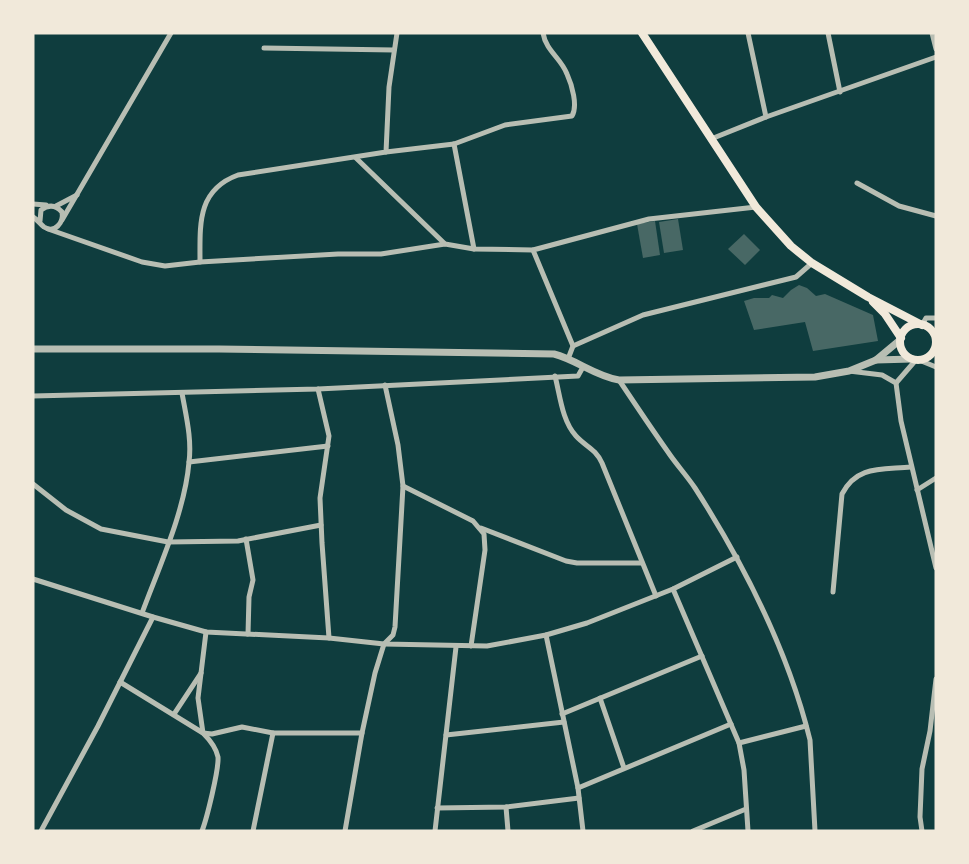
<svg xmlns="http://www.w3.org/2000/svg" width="969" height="864" viewBox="0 0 969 864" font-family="'Noto Serif',serif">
<rect width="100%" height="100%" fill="#0f3d3e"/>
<!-- building -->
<g fill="#486865">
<polygon points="678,219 683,250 664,253 659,222"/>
<polygon points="655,221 660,255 643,258 637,224"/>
<polygon points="744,234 760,250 745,265 728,249"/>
<polygon points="799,285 807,288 816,296 825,294 873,315 878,341 813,351 805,322 754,330 744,301 754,298 769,298 772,295 783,298 791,290"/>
</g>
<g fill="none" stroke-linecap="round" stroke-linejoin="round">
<!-- minor -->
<g stroke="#b8beb3" stroke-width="5">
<polyline points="748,33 766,117"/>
<polyline points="828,33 840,92"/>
<polyline points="932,33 936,49"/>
<polyline points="264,48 394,50"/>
<polyline points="711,139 766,117 936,57"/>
<polyline points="454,144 474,249"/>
<path d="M 386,152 L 454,144 L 505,125 L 572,116 C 578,106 572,85 567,74 C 561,58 546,51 543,33"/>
<polyline points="356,158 445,244 474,249 533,250"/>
<polyline points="857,183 899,206 936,216"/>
<polyline points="33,204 46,205"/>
<polyline points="56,206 77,195"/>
<path d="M 33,217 C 38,220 40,224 44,227 C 55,234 64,222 62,212 C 56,205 49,204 41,210 L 40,221"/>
<polyline points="62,220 171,33"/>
<polyline points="48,229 142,262 165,266 200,262 338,254 381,254 445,244"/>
<path d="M 200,262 C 200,224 197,190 238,175 L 386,152 L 389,87 L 397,33"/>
<polyline points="922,325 926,318 936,318"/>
<polyline points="573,346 643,315 796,277 812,263"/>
<polyline points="934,351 936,352"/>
<polyline points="568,359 573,346 533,250 649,219 756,207"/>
<polyline points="919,360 936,367"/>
<polyline points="849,371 882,375 896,383 901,421 936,568"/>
<path d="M 555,376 C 560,395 562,421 576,436 C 586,447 595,448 602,463 L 656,596"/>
<path d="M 619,380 C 635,404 651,428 668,452 C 676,464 687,476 695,488 C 745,566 788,650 810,740 L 815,831"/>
<polyline points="896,383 915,361"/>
<polyline points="318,389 329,436 320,498 322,543 329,638"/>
<polyline points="33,396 318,389 578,376 583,367"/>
<polyline points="189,462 328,446"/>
<polyline points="33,484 66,510 101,529 168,542 238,541 321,525"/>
<polyline points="403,486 473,521 484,534 485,550 471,646"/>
<polyline points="917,490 936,478"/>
<polyline points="481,528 566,561 577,563 642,563"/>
<polyline points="246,539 253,580 249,597 248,634"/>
<polyline points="33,579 153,617 206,632 329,638 384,644 487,646 546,635 587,623 673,589 737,557"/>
<polyline points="673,589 739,743 744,770 748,831"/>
<path d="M 833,592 L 842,494 C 857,465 882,470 911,467"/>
<path d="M 142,613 C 159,567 185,511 189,462 C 192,439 186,416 182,393"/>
<polyline points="546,635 578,788 583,831"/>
<path d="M 120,682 L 203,733 C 209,739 216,747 218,757 C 219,769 207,818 202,831"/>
<polyline points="600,698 624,768"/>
<polyline points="174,714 201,673"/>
<polyline points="562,714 702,656"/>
<polyline points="203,733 212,734 242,727 273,733 362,733"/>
<polyline points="203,733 198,698 206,632"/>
<polyline points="446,735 564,722"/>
<polyline points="739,743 806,726"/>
<polyline points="578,788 731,724"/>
<polyline points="506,807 508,831"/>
<polyline points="437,808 506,807 579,798"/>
<polyline points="41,831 98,726 153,617"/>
<polyline points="253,831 273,733"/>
<polyline points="345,831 362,733 375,673 384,644 393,635 395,627 403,486 398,445 385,385"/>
<polyline points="435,831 456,647"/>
<polyline points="693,831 746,809"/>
<polyline points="922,831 920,817 922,769 930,731 936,679"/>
</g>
<!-- tertiary -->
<g stroke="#b8beb3" stroke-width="7">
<path d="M 33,349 L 219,349 L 554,354 C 577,360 595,376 619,380 L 815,377 L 849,371 L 876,360 L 900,340"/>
<polyline points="876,360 912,359"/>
</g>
<!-- secondary -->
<g stroke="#f1e9da" stroke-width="8">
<polyline points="642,33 756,207 791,246 812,263 868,297 922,325"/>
<polyline points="873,302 885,314 901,338"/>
<circle cx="918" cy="342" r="18"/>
</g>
</g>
<!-- border -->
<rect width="969" height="864" fill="none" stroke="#f1e9da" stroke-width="69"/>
</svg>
